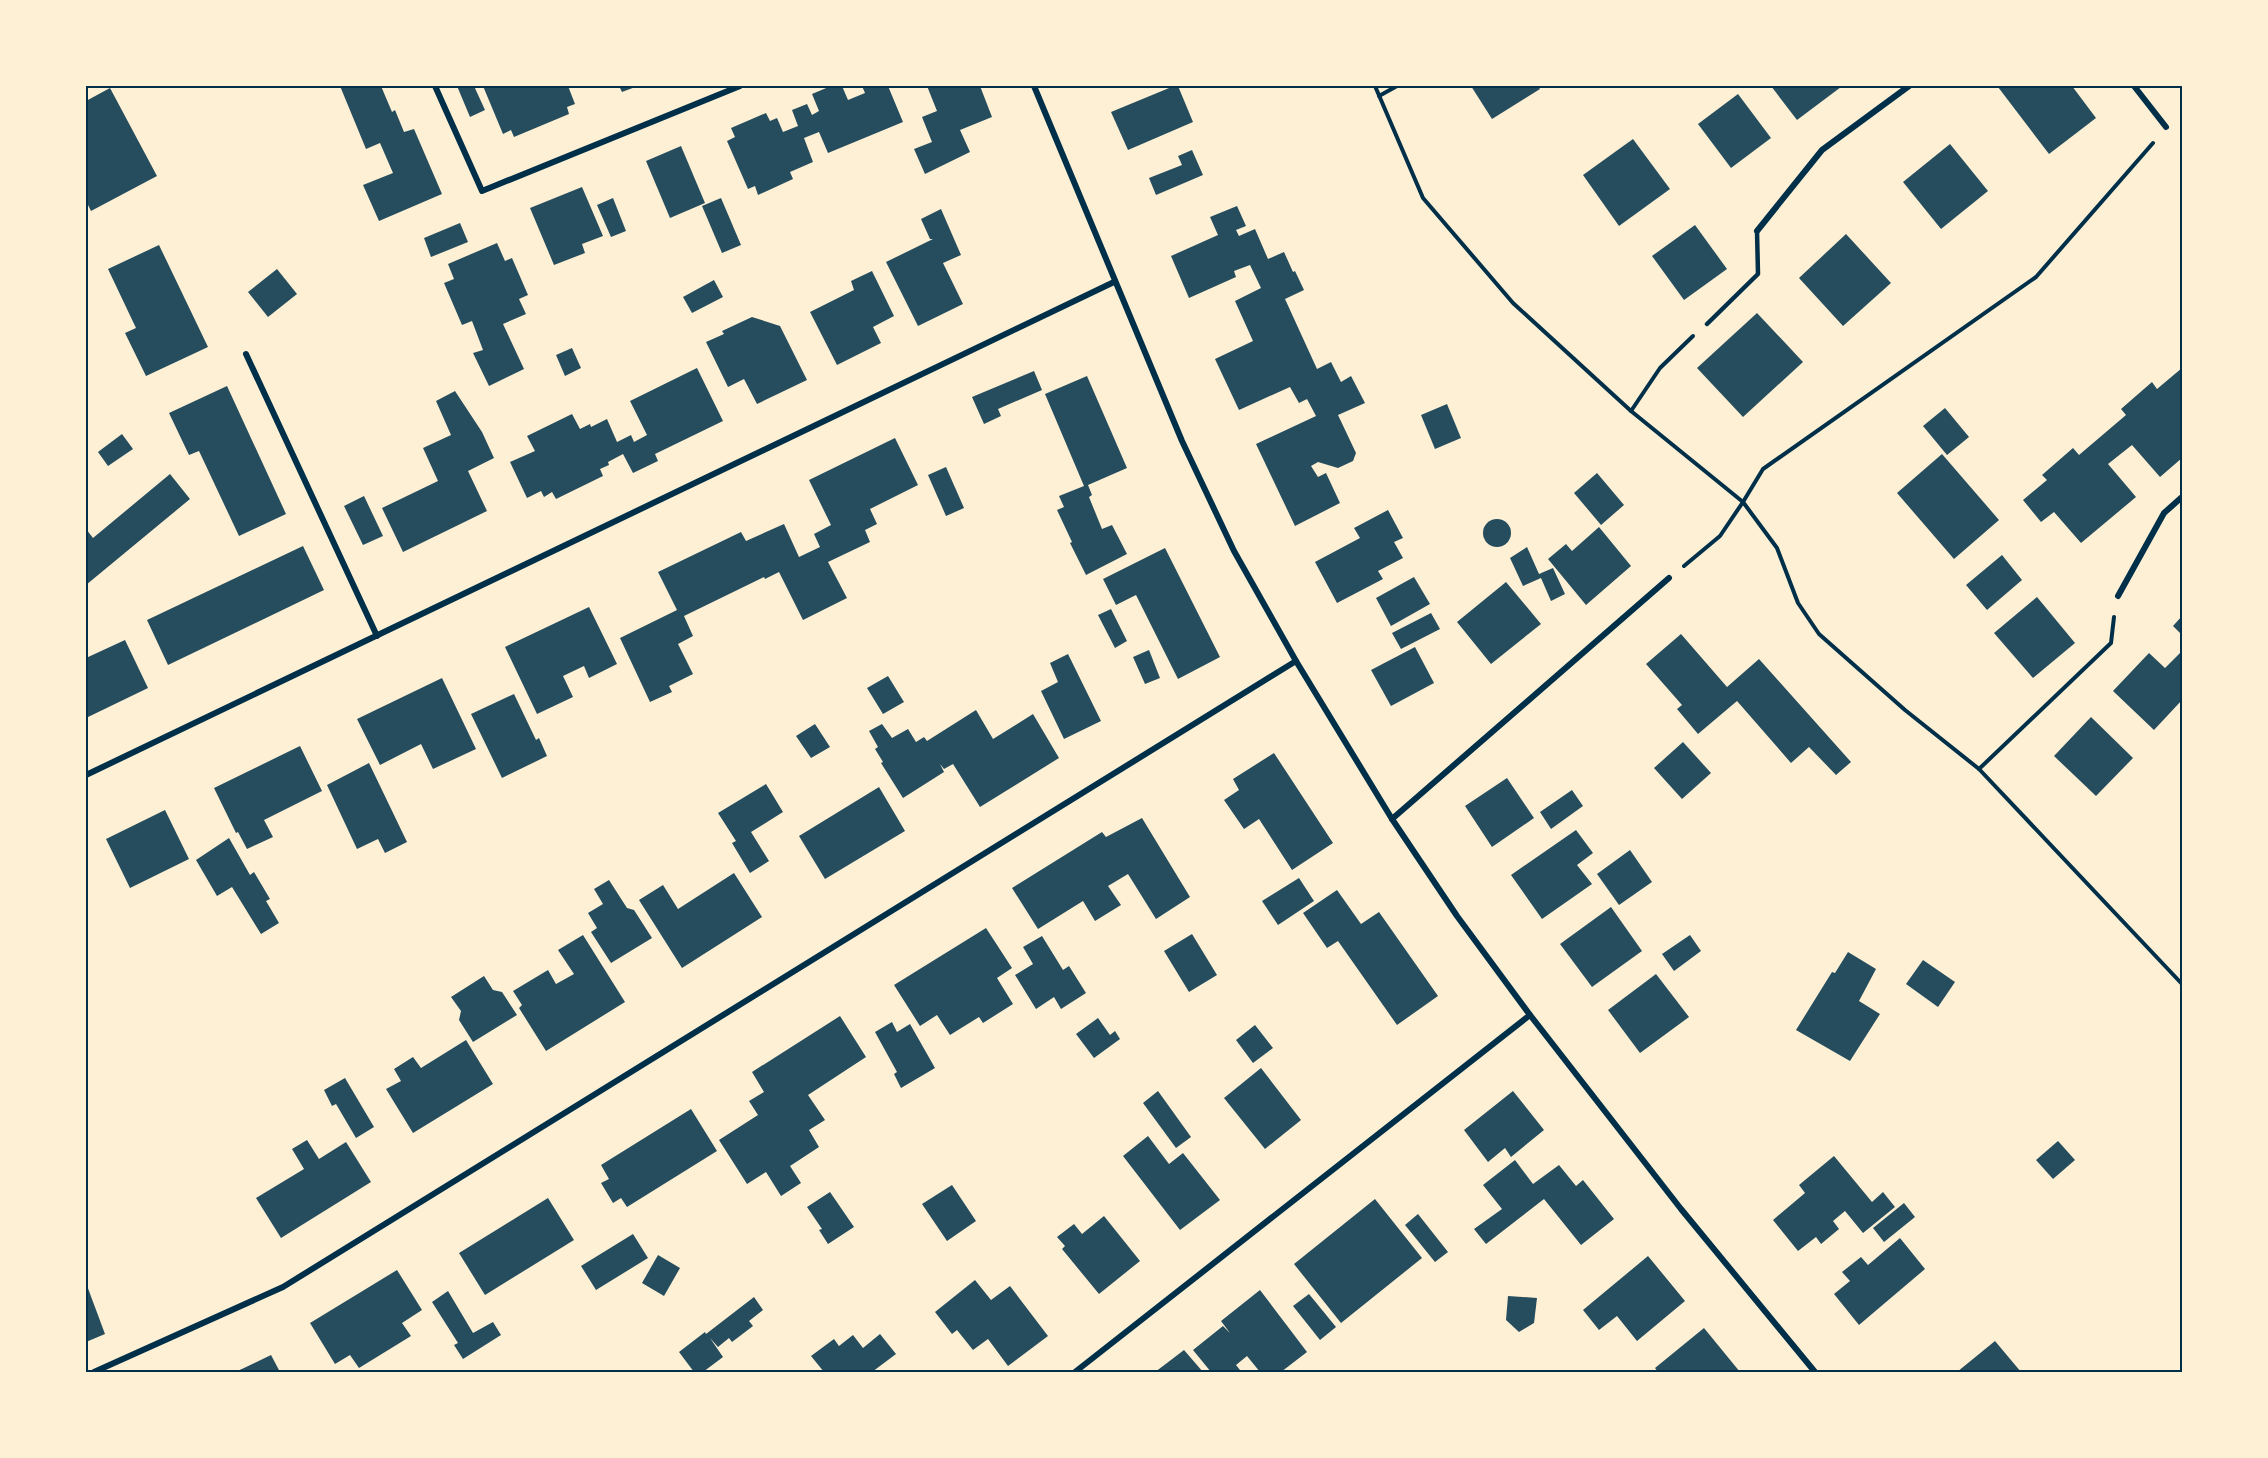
<svg xmlns="http://www.w3.org/2000/svg" width="2268" height="1458" viewBox="0 0 2268 1458" font-family="Quicksand,sans-serif">
<rect width="100%" height="100%" fill="#fdf0d5"/>
<!-- building -->
<g fill="#264d5e">
<polygon points="340,86 381,86 392,112 395,110 404,132 414,129 442,194 379,221 363,185 393,173 380,143 366,149"/>
<polygon points="457,86 474,86 485,110 470,117"/>
<polygon points="483,86 568,86 575,104 567,107 569,114 514,137 511,130 503,134"/>
<polygon points="619,86 638,86 622,92"/>
<polygon points="831,86 842,86 848,100 865,93 862,86 888,86 903,122 828,153 819,132 804,138 813,162 790,172 793,179 758,195 755,186 748,189 727,141 735,137 731,128 766,113 770,121 777,118 783,132 798,126 792,110 807,104 812,115 819,111 812,94"/>
<polygon points="927,86 980,86 992,117 960,130 970,152 925,174 914,149 932,142 922,117 937,111"/>
<polygon points="1174,86 1178,86 1193,122 1128,150 1111,112"/>
<polygon points="1471,86 1538,86 1540,89 1492,119"/>
<polygon points="1771,86 1839,86 1841,87 1797,120"/>
<polygon points="2000,86 2072,86 2096,118 2049,154 1998,87"/>
<polygon points="110,88 157,176 91,211 86,201 86,101"/>
<polygon points="1738,94 1771,138 1731,168 1698,124"/>
<polygon points="1633,139 1670,189 1619,226 1583,175"/>
<polygon points="1950,144 1988,191 1941,229 1903,182"/>
<polygon points="681,146 705,203 670,218 646,161"/>
<polygon points="1192,150 1203,175 1156,195 1149,178 1182,165 1178,156"/>
<polygon points="582,187 603,236 582,244 585,253 554,265 530,208"/>
<polygon points="613,198 626,231 611,237 597,205"/>
<polygon points="721,198 741,245 722,253 702,206"/>
<polygon points="1237,206 1246,226 1236,230 1239,236 1255,229 1268,259 1284,252 1293,272 1295,271 1304,290 1285,299 1317,369 1331,362 1341,382 1351,376 1365,403 1338,415 1356,453 1353,461 1338,468 1318,462 1311,466 1318,477 1326,473 1340,503 1295,526 1256,444 1316,416 1307,399 1323,391 1299,403 1290,387 1239,410 1215,359 1253,341 1235,301 1261,288 1250,265 1234,271 1236,277 1189,298 1171,256 1218,235 1210,217"/>
<polygon points="941,209 961,255 943,263 963,304 918,326 886,262 933,239 930,239 921,219"/>
<polygon points="460,223 468,242 431,257 424,238"/>
<polygon points="1695,225 1727,269 1684,300 1652,256"/>
<polygon points="1846,234 1891,283 1843,326 1799,278"/>
<polygon points="497,243 505,261 512,258 528,295 519,299 526,314 503,324 524,369 489,386 473,353 483,350 472,321 462,325 444,283 454,279 448,264"/>
<polygon points="159,245 208,347 146,376 125,333 136,328 108,269"/>
<polygon points="277,269 297,294 268,317 248,292"/>
<polygon points="872,271 894,316 873,327 881,343 837,365 810,312 854,290 851,281"/>
<polygon points="714,280 723,297 692,313 683,297"/>
<polygon points="1757,313 1803,362 1743,417 1697,368"/>
<polygon points="752,317 780,326 807,380 757,404 744,379 728,387 706,342 724,334 722,331"/>
<polygon points="572,348 581,368 565,376 556,355"/>
<polygon points="697,368 723,421 655,454 658,461 633,473 623,454 608,462 609,465 600,469 603,476 556,499 552,492 544,497 541,491 527,498 510,462 535,451 527,436 572,414 580,429 590,424 591,427 607,419 617,442 631,435 634,442 647,435 630,401"/>
<polygon points="2182,368 2182,458 2160,477 2132,445 2108,464 2136,497 2081,543 2054,512 2041,522 2023,500 2047,480 2042,475 2073,448 2079,455 2126,415 2121,409 2152,382 2157,389"/>
<polygon points="1034,371 1042,390 998,409 1001,416 984,424 972,397"/>
<polygon points="1087,376 1127,468 1088,485 1092,495 1089,497 1102,529 1112,525 1127,554 1086,575 1070,543 1072,542 1057,510 1064,507 1059,496 1084,486 1045,394"/>
<polygon points="227,386 286,514 239,536 199,451 189,455 169,413"/>
<polygon points="455,391 482,432 494,458 468,471 487,511 403,552 382,508 438,481 423,448 451,435 436,401"/>
<polygon points="1447,404 1461,438 1435,449 1421,415"/>
<polygon points="1945,408 1969,437 1947,455 1923,426"/>
<polygon points="122,434 133,449 108,466 98,452"/>
<polygon points="895,438 918,485 870,509 877,524 865,530 870,542 828,562 847,598 803,620 779,572 765,579 764,577 684,616 693,636 678,644 693,674 669,686 672,692 650,702 620,638 677,610 658,572 741,532 746,541 784,524 799,557 820,547 814,534 831,525 809,480"/>
<polygon points="1942,454 1999,520 1954,559 1897,493"/>
<polygon points="946,467 964,508 946,516 928,475"/>
<polygon points="1597,473 1624,505 1601,525 1574,493"/>
<polygon points="170,474 190,499 86,585 86,529 93,538"/>
<polygon points="364,496 383,536 363,545 344,506"/>
<polygon points="1388,510 1403,538 1394,542 1403,558 1378,571 1383,579 1337,603 1315,562 1360,538 1354,528"/>
<circle cx="1497" cy="533" r="14"/>
<polygon points="1599,527 1631,566 1586,605 1548,559 1566,544 1572,551"/>
<polygon points="303,546 324,590 168,665 147,620"/>
<polygon points="1527,547 1539,574 1553,568 1565,594 1551,601 1541,578 1523,586 1510,558"/>
<polygon points="1165,548 1220,657 1178,679 1136,595 1116,605 1103,579"/>
<polygon points="2002,555 2022,580 1987,610 1966,585"/>
<polygon points="1414,577 1430,604 1391,626 1376,598"/>
<polygon points="1506,582 1541,624 1491,664 1457,622"/>
<polygon points="2037,597 2075,643 2033,678 1994,633"/>
<polygon points="589,607 617,664 589,678 584,666 563,676 573,697 537,714 505,647"/>
<polygon points="1111,609 1127,641 1115,648 1098,615"/>
<polygon points="1431,613 1440,629 1401,649 1392,633"/>
<polygon points="2182,616 2182,635 2173,626"/>
<polygon points="1681,634 1727,687 1759,659 1851,762 1836,775 1809,747 1791,763 1737,701 1698,734 1677,709 1682,705 1646,664"/>
<polygon points="125,640 148,688 86,718 86,658"/>
<polygon points="1415,647 1434,683 1391,706 1371,670"/>
<polygon points="1149,650 1160,678 1145,684 1133,657"/>
<polygon points="2149,653 2165,668 2180,653 2182,656 2182,700 2154,730 2113,691"/>
<polygon points="1068,654 1101,721 1064,739 1041,691 1058,682 1050,663"/>
<polygon points="888,676 904,702 883,714 867,688"/>
<polygon points="442,678 476,749 433,769 421,744 380,765 357,719"/>
<polygon points="514,694 536,740 539,738 547,756 502,778 471,714"/>
<polygon points="976,710 993,739 1033,714 1059,758 980,807 953,764 944,769 940,764 944,772 903,798 881,763 883,762 875,749 878,747 869,731 882,724 892,738 908,729 916,742 924,737 927,741"/>
<polygon points="2091,717 2133,758 2096,796 2054,756"/>
<polygon points="815,724 830,747 811,758 796,736"/>
<polygon points="1683,742 1711,773 1682,799 1654,768"/>
<polygon points="300,746 322,791 264,820 273,837 247,849 238,832 236,833 214,788"/>
<polygon points="1274,753 1333,843 1292,870 1259,819 1244,829 1224,800 1239,790 1233,779"/>
<polygon points="369,763 407,842 385,853 378,839 357,849 327,785"/>
<polygon points="1507,778 1534,818 1492,847 1465,806"/>
<polygon points="766,784 783,812 751,832 769,861 750,873 732,843 736,841 718,813"/>
<polygon points="879,787 905,831 825,879 799,836"/>
<polygon points="1572,790 1583,806 1551,829 1540,812"/>
<polygon points="165,810 189,859 130,888 106,839"/>
<polygon points="1142,818 1190,897 1156,919 1128,874 1108,886 1121,905 1095,921 1083,901 1038,929 1012,888 1102,832 1106,837"/>
<polygon points="1576,830 1593,853 1577,865 1592,884 1542,919 1511,875"/>
<polygon points="229,838 250,875 254,872 270,899 266,901 279,923 261,934 232,887 217,896 196,860"/>
<polygon points="1630,850 1652,882 1619,905 1597,874"/>
<polygon points="734,873 762,917 682,968 639,900 663,885 678,909"/>
<polygon points="1299,878 1314,901 1278,925 1262,901"/>
<polygon points="609,880 627,908 634,910 652,938 611,963 591,932 597,928 588,913 603,904 594,889"/>
<polygon points="1337,890 1361,924 1379,912 1438,996 1397,1025 1338,941 1327,948 1303,913"/>
<polygon points="1611,907 1642,951 1592,987 1560,944"/>
<polygon points="986,928 1012,968 997,978 1013,1004 983,1023 979,1017 950,1035 937,1015 920,1026 894,985"/>
<polygon points="1192,934 1217,975 1189,992 1164,951"/>
<polygon points="583,935 625,1002 546,1051 519,1008 522,1005 513,991 548,970 556,984 574,974 558,950"/>
<polygon points="1690,935 1701,951 1674,971 1662,954"/>
<polygon points="1042,936 1063,970 1069,966 1086,993 1061,1009 1054,997 1036,1009 1015,975 1033,964 1023,947"/>
<polygon points="1848,952 1876,969 1859,1001 1880,1014 1850,1061 1796,1030 1832,972 1835,973"/>
<polygon points="1923,960 1955,982 1938,1007 1906,984"/>
<polygon points="1656,974 1689,1017 1640,1053 1608,1010"/>
<polygon points="484,976 493,990 502,992 517,1015 473,1042 459,1020 461,1011 451,997"/>
<polygon points="840,1016 866,1057 808,1095 825,1120 809,1130 819,1147 790,1166 801,1183 781,1196 766,1172 747,1184 719,1140 758,1115 749,1101 764,1092 752,1072"/>
<polygon points="1098,1018 1110,1035 1115,1031 1120,1039 1094,1058 1076,1034"/>
<polygon points="892,1022 897,1032 910,1024 935,1068 901,1088 894,1074 897,1072 875,1032"/>
<polygon points="1255,1025 1273,1048 1253,1063 1236,1040"/>
<polygon points="466,1040 493,1084 413,1133 386,1089 401,1081 394,1069 413,1057 421,1068"/>
<polygon points="1261,1068 1301,1120 1265,1149 1224,1098"/>
<polygon points="345,1078 374,1127 356,1138 336,1104 332,1106 324,1090"/>
<polygon points="1158,1091 1191,1137 1176,1148 1143,1103"/>
<polygon points="1513,1091 1544,1130 1511,1157 1505,1148 1488,1162 1464,1130"/>
<polygon points="691,1109 717,1151 627,1207 621,1198 613,1203 601,1183 609,1179 601,1165"/>
<polygon points="1148,1136 1169,1164 1183,1153 1220,1200 1180,1230 1123,1156"/>
<polygon points="307,1140 319,1159 346,1142 371,1182 281,1238 256,1198 304,1169 292,1149"/>
<polygon points="2058,1141 2075,1160 2053,1179 2036,1160"/>
<polygon points="1834,1156 1872,1202 1883,1192 1895,1207 1863,1233 1845,1211 1833,1221 1839,1229 1821,1244 1816,1237 1798,1251 1773,1220 1805,1193 1799,1185"/>
<polygon points="1515,1160 1533,1184 1559,1165 1576,1186 1583,1180 1614,1219 1581,1245 1544,1199 1486,1244 1474,1229 1502,1209 1483,1185"/>
<polygon points="952,1185 976,1221 947,1241 922,1204"/>
<polygon points="830,1192 854,1227 828,1244 819,1230 822,1229 807,1207"/>
<polygon points="548,1198 574,1240 485,1295 459,1253"/>
<polygon points="1375,1199 1422,1258 1341,1323 1294,1264"/>
<polygon points="1904,1203 1915,1217 1884,1242 1873,1228"/>
<polygon points="1418,1214 1448,1252 1435,1262 1405,1225"/>
<polygon points="1104,1216 1140,1261 1099,1294 1062,1249 1065,1246 1057,1237 1074,1224 1082,1234"/>
<polygon points="633,1234 648,1258 596,1290 581,1266"/>
<polygon points="1900,1238 1925,1269 1859,1325 1834,1294 1850,1281 1842,1272 1861,1257 1868,1265"/>
<polygon points="658,1255 680,1268 664,1296 642,1283"/>
<polygon points="1648,1256 1685,1301 1637,1341 1617,1316 1599,1330 1583,1310"/>
<polygon points="397,1270 422,1310 402,1323 411,1336 359,1368 350,1355 335,1364 310,1323"/>
<polygon points="975,1280 991,1300 1010,1286 1048,1336 1008,1366 988,1339 973,1350 957,1330 952,1334 935,1312"/>
<polygon points="86,1283 105,1334 86,1342"/>
<polygon points="1260,1290 1307,1352 1281,1372 1260,1372 1247,1356 1236,1365 1240,1370 1237,1372 1211,1372 1193,1350 1223,1326 1230,1333 1221,1321"/>
<polygon points="448,1291 473,1333 493,1322 501,1335 463,1359 454,1345 458,1343 432,1302"/>
<polygon points="1309,1294 1336,1327 1320,1340 1293,1306"/>
<polygon points="1508,1296 1537,1298 1534,1323 1519,1332 1506,1320"/>
<polygon points="754,1297 763,1310 749,1321 753,1326 732,1342 729,1338 718,1347 710,1338 723,1357 703,1372 694,1372 679,1352 705,1332 706,1334"/>
<polygon points="1704,1328 1740,1372 1658,1372 1655,1368"/>
<polygon points="880,1334 896,1354 872,1372 824,1372 811,1356 834,1339 839,1346 853,1335 863,1348"/>
<polygon points="1995,1341 2021,1372 1957,1372"/>
<polygon points="1184,1350 1203,1372 1155,1372 1167,1363"/>
<polygon points="271,1355 280,1372 235,1372 244,1368"/>
</g>
<g fill="none" stroke-linecap="round" stroke-linejoin="round">
<!-- path -->
<g stroke="#003049" stroke-width="4">
<polyline points="1375,86 1423,198 1513,303 1631,411 1743,502 1777,548 1798,603 1819,634 1905,710 1979,769 2182,984"/>
<polyline points="1379,96 1397,86"/>
<polyline points="1631,411 1660,368 1693,336"/>
<polyline points="1684,566 1720,536 1743,502 1763,469 2036,277 2153,143"/>
<polyline points="1979,769 2111,643 2114,617"/>
</g>
<!-- service -->
<polyline stroke="#003049" stroke-width="4.5" points="1707,324 1758,274 1757,231"/>
<!-- minor -->
<g stroke="#003049" stroke-width="6">
<polyline points="435,86 482,191 740,86"/>
<polyline points="1034,86 1182,441 1234,551 1296,661 1392,819 1457,916 1530,1015 1681,1209 1815,1372"/>
<polyline points="2134,86 2166,127"/>
<polyline points="1757,231 1822,150 1909,86"/>
<polyline points="246,354 377,636"/>
<polyline points="2118,596 2164,513 2182,497"/>
<polyline points="86,775 1114,282"/>
<polyline points="1392,819 1669,578"/>
<polyline points="94,1372 283,1287 1296,661"/>
<polyline points="1075,1372 1530,1015"/>
</g>
</g>
<!-- border -->
<rect width="2268" height="1458" fill="none" stroke="#fdf0d5" stroke-width="174"/>
<rect x="87" y="87" width="2094" height="1284" fill="none" stroke="#003049" stroke-width="2"/>
</svg>
